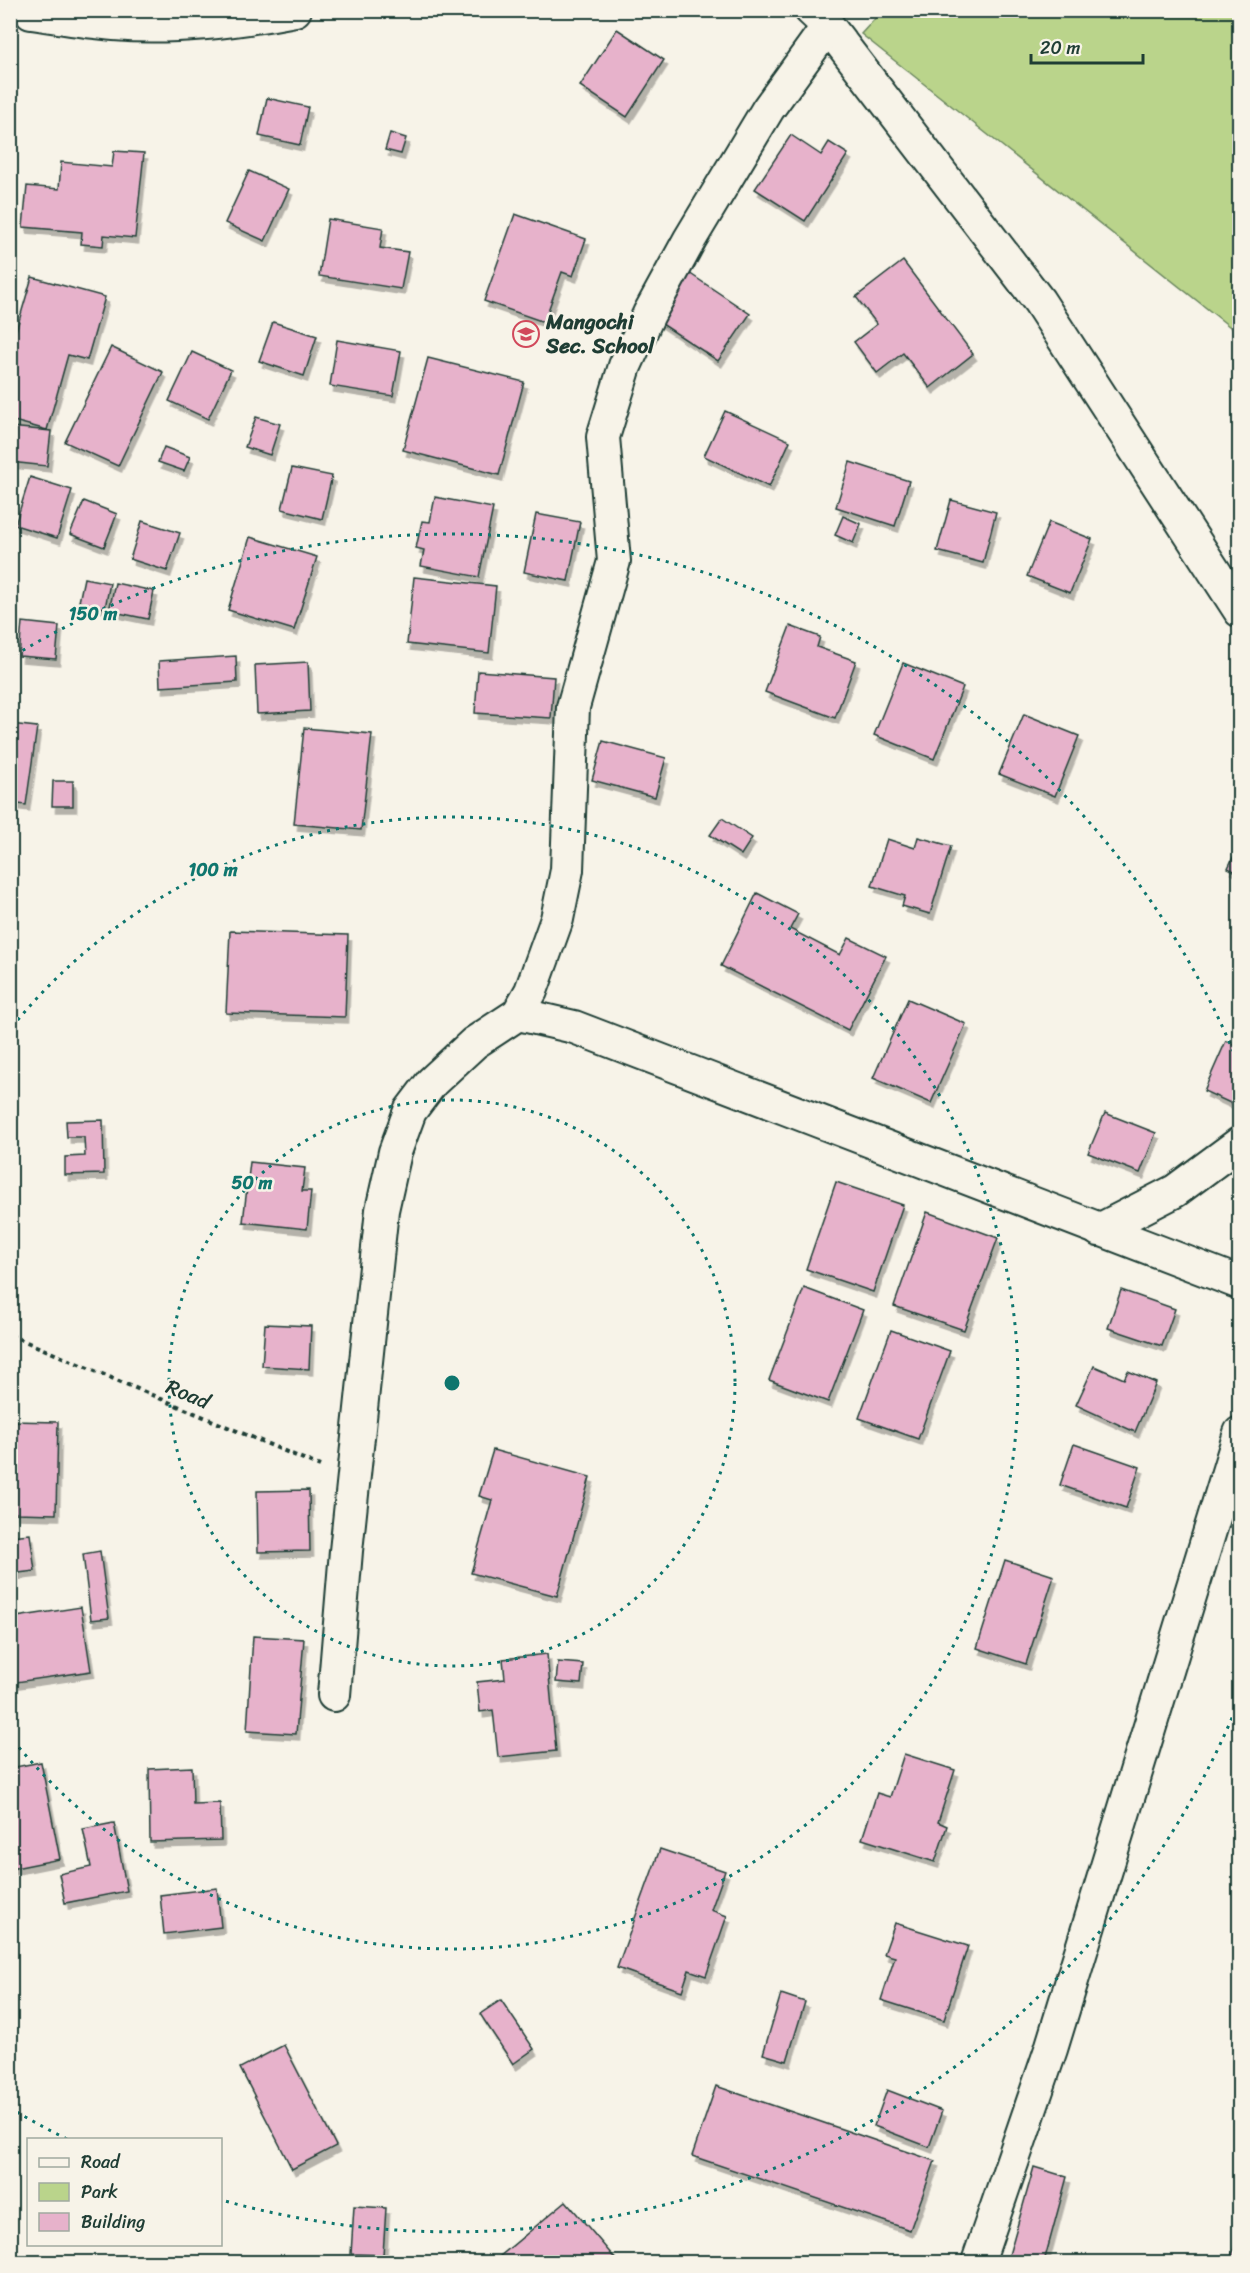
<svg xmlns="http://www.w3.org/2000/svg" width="1250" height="2273" viewBox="0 0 1250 2273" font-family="Sriracha,sans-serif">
<defs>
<filter id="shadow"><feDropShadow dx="3.5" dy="6" stdDeviation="0" flood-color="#0004"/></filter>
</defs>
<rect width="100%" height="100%" fill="#f7f3e8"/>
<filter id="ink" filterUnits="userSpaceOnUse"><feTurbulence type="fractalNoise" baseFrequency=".0167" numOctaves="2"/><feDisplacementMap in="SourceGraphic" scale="12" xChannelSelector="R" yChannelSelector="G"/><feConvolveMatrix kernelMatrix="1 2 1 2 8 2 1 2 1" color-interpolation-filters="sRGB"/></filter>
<g filter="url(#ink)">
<!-- green -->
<polygon fill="#bad48b" stroke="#6c8860" stroke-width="1.5" points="882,11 1239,11 1239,334 861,34"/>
<!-- building -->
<g fill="#e7b2cb" stroke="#1f3d34" stroke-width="1.5" filter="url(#shadow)">
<polygon points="617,29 664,60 627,117 580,86"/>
<polygon points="267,98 308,107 300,145 259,136"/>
<polygon points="390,133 406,138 401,154 385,150"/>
<polygon points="791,135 821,155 829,142 848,154 805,221 755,189"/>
<polygon points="114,151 144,153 135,238 104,235 103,246 81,244 82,232 23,227 27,186 59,189 61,162 112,167"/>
<polygon points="249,171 289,189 265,241 225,223"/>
<polygon points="515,214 586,239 573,276 562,272 544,322 484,301"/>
<polygon points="328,219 383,228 380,248 408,252 401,289 319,276"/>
<polygon points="903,261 973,354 930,388 903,353 877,373 854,342 877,324 856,297"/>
<polygon points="689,273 750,314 718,361 650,316"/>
<polygon points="32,277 105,297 87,360 68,355 47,430 10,420 10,351"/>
<polygon points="273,322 317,336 304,376 259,361"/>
<polygon points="337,340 401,351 393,396 330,386"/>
<polygon points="111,347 163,372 118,466 65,442"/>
<polygon points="192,352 231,370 208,419 169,401"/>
<polygon points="428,358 524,382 499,475 403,450"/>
<polygon points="725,411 790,441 769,487 704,456"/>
<polygon points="256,417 280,424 270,455 245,447"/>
<polygon points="10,427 51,431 47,466 10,462"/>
<polygon points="164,447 190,457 184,471 158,462"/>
<polygon points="850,462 909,481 895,526 836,507"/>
<polygon points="292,468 332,476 322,519 282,509"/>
<polygon points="30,477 72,490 57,538 15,525"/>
<polygon points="435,497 493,508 479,577 421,566 424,550 416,548 422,521 430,522"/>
<polygon points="951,500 996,512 983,563 937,551"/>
<polygon points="84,501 117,514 104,547 70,534"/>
<polygon points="536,514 580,522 568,581 524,572"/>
<polygon points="843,516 861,524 853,543 835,535"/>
<polygon points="142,521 180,533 167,571 130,559"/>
<polygon points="1049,522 1092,539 1070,593 1027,576"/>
<polygon points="250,537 317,557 294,630 228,610"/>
<polygon points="414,577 496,586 489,653 407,644"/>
<polygon points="84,578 110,583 105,608 79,602"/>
<polygon points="115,583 154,591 148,619 109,611"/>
<polygon points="22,622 59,626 56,659 19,656"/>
<polygon points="790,626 820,637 817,647 856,661 835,718 765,692"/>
<polygon points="236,656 237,682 160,687 159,661"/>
<polygon points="308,662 310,711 257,714 255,665"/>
<polygon points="903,663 963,687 934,759 874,735"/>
<polygon points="478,671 554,677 551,718 475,713"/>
<polygon points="1024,714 1079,736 1055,796 999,774"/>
<polygon points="10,724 37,727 26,805 10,803"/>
<polygon points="304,728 372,734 361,830 294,824"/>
<polygon points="603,741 666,758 655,797 592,780"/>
<polygon points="53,781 73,781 73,806 52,806"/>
<polygon points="722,818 752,838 741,855 710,835"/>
<polygon points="918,837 951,846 930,914 902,906 905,896 872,886 887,839 915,848"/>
<polygon points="1240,843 1240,874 1228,868"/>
<polygon points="757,893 798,914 790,929 840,955 849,938 886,956 848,1030 721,966"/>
<polygon points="230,931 348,935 345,1017 226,1013"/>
<polygon points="908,999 966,1024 931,1103 873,1078"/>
<polygon points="1226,1041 1240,1047 1239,1107 1204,1091"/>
<polygon points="1105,1113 1156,1133 1140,1173 1088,1153"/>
<polygon points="103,1120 104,1174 65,1175 65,1157 85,1156 84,1137 67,1137 66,1121"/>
<polygon points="250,1162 305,1168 302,1191 311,1191 307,1229 243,1222"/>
<polygon points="836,1182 903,1205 873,1292 806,1269"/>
<polygon points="927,1212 998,1238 964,1330 894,1306"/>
<polygon points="804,1288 863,1310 828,1402 769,1380"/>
<polygon points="1121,1290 1175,1309 1162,1346 1108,1328"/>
<polygon points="265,1324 311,1326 309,1369 262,1366"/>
<polygon points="891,1330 950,1351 918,1439 859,1418"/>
<polygon points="1094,1366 1124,1379 1128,1371 1156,1383 1135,1432 1076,1405"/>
<polygon points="10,1421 58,1422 56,1514 15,1513 15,1500 10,1500"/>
<polygon points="1074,1444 1140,1467 1126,1508 1060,1485"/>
<polygon points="493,1450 590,1477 557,1596 471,1573 492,1500 479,1496"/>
<polygon points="309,1490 310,1551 258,1552 257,1491"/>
<polygon points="30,1534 35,1571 10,1574 10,1536"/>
<polygon points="100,1551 109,1618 91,1620 83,1554"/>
<polygon points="1005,1560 1054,1576 1026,1664 977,1648"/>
<polygon points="81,1607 91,1671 10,1683 10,1618"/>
<polygon points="253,1636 304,1639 296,1734 247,1731"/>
<polygon points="547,1654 556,1751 498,1757 493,1710 480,1712 477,1682 505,1679 503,1659"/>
<polygon points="558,1662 583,1664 581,1684 556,1682"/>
<polygon points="904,1754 955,1770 938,1822 947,1826 935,1862 862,1839 877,1793 890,1797"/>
<polygon points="41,1762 60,1859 10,1869 10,1768"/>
<polygon points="192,1767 193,1804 220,1803 221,1840 150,1842 149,1769"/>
<polygon points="114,1823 127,1891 65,1903 59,1874 91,1867 83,1829"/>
<polygon points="660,1849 725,1871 711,1910 727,1916 706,1976 689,1970 682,1991 617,1968"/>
<polygon points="217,1888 221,1927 164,1934 160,1895"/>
<polygon points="895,1923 968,1946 944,2020 881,2000 895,1957 884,1954"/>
<polygon points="781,1994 805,2002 787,2061 763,2054"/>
<polygon points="501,2000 534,2049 513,2064 480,2014"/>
<polygon points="284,2045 336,2146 292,2169 240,2068"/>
<polygon points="716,2086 935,2161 910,2230 692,2156"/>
<polygon points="887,2090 942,2111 929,2147 874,2126"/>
<polygon points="1034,2167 1067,2177 1044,2262 1007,2262"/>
<polygon points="566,2201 618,2262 493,2262"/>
<polygon points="354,2206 386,2208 383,2255 351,2254"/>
<polygon points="1239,2231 1240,2262 1230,2262"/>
</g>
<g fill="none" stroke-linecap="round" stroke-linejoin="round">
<defs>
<g id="minor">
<polyline points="811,10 828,26 1039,301 1240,611"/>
<path d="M 31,13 C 59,17 87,22 114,24 C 172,29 238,21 295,10"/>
<polyline points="518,1014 574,1027 1240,1283"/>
<polyline points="1099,1230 1175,1191 1240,1143"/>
<polyline points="334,1695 346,1551 382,1210 395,1152 410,1111 432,1082 474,1043 518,1014 531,991 557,919 567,870 573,707 614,561 603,437 625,366 649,314 690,239 768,109 828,26"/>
<polyline points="978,2262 1051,2049 1240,1433"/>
</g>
</defs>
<!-- minor casing -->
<use href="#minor" stroke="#1f3d34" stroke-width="36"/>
<!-- path -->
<polyline stroke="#1f3d34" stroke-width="4" stroke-dasharray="4.5 4.5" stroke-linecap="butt" points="10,1335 320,1466"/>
<!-- minor -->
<use href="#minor" stroke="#f7f3e8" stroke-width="32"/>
</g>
</g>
<!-- distance rings -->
<g fill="none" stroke="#0f766e" stroke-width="3" stroke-dasharray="3 6">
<circle cx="452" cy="1383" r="283"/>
<path d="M12 1027A566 566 0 1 1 12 1739"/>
<path d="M1239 1701A849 849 0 0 1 225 2201M67 2139A849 849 0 0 1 15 2111M15 655A849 849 0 0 1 1239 1065"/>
</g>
<!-- icons -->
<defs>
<symbol id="school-ring" viewBox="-11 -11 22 22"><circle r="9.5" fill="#f7f3e8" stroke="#d1495b" stroke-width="1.5"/><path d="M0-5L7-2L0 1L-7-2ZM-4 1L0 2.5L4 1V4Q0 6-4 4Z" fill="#d1495b"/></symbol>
</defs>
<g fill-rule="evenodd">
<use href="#school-ring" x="511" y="319" width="30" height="30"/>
</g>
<g text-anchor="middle" stroke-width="5" stroke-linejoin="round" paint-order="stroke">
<!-- poi labels -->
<g font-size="21" font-weight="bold" fill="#1f3d34" stroke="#f7f3e8" text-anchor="start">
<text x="546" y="329">Mangochi<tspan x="546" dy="24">Sec. School</tspan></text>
</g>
<!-- street labels -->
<g font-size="21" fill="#1f3d34" stroke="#f7f3e8">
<text transform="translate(188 1394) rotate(23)" y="7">Road</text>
</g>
</g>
<circle cx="452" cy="1383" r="9" fill="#0f766e" stroke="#f7f3e8" stroke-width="3"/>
<g font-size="18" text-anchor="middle" font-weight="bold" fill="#0f766e" stroke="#f7f3e8" stroke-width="5" stroke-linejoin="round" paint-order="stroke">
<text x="93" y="620">150 m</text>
<text x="213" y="876">100 m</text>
<text x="252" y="1189">50 m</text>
</g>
<!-- margin -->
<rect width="1250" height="2273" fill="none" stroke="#f7f3e8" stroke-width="36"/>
<rect x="18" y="18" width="1214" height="2237" fill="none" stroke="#1f3d34" stroke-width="2" filter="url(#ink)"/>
<!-- legend -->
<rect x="27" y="2138" width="195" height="108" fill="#f7f3e8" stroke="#a1aaa0" stroke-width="1.5"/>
<rect x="39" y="2158" width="30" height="9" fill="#f7f3e8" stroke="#a1aaa0" stroke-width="1.5"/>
<text x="81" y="2168" font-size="18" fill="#1f3d34">Road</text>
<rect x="39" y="2183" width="30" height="18" fill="#bad48b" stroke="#a1aaa0" stroke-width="1.5"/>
<text x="81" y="2198" font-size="18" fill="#1f3d34">Park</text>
<rect x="39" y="2213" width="30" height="18" fill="#e7b2cb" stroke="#a1aaa0" stroke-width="1.5"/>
<text x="81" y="2228" font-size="18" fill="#1f3d34">Building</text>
<!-- scale -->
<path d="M1031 54v9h112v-9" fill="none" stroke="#1f3d34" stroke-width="3"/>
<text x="1040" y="54" font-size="18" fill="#1f3d34" stroke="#f7f3e8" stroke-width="4.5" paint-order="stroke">20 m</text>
</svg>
